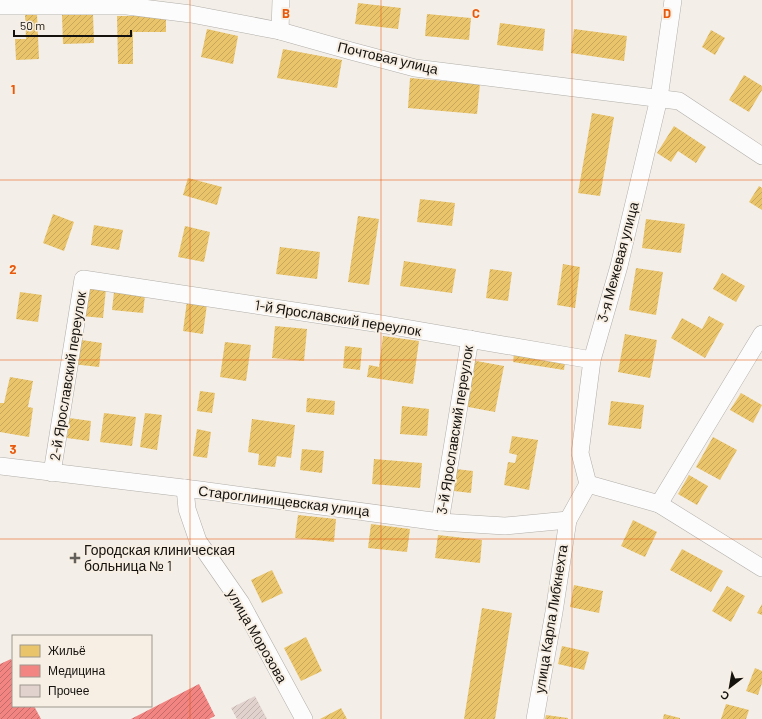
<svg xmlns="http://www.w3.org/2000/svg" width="762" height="719" viewBox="0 0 762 719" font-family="Barlow,sans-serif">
<defs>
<pattern id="homes-hatch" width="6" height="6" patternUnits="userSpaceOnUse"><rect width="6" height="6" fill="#e9c46a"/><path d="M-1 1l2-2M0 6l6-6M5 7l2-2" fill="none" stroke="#c7a75b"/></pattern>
<pattern id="health-hatch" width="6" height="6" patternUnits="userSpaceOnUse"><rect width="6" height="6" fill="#f28482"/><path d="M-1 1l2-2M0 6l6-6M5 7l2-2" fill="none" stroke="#c36b69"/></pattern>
<pattern id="building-hatch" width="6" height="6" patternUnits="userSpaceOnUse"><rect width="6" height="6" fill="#e2d2ce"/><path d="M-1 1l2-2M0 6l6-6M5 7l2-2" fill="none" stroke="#c1b3b0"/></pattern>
</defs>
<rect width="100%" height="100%" fill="#f3eee8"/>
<!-- homes -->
<g fill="url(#homes-hatch)">
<polygon points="358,3 401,8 398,29 355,24"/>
<polygon points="37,14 39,59 16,60 15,39 26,39 25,15"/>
<polygon points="93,14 94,43 63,44 62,15"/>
<polygon points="427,14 471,18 469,40 425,36"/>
<polygon points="117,16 166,16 166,32 133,32 133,64 118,64"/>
<polygon points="500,23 545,29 543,51 497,45"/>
<polygon points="207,29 238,36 233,64 201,57"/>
<polygon points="574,29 627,36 624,61 571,53"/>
<polygon points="711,30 725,38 715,55 702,47"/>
<polygon points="283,49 342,60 337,88 277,78"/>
<polygon points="744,75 762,86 762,90 749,112 729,100"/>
<polygon points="410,78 480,84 477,114 408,108"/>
<polygon points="592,113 614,117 600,196 578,193"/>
<polygon points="674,126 706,147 696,163 678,151 671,162 657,153"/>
<polygon points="188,178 222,187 217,205 183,195"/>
<polygon points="759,186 762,188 762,210 749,202"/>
<polygon points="420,199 455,203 452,226 417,222"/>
<polygon points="53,214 74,222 64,251 43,243"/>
<polygon points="358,216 379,219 369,285 348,282"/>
<polygon points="646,219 685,224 681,253 642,248"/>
<polygon points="94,225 123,230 119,250 91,245"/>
<polygon points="185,226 210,232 204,262 178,257"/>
<polygon points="280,247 320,252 317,279 276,274"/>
<polygon points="404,261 456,269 452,293 400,286"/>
<polygon points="563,264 580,267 575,308 557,305"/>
<polygon points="636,268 663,272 656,315 629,310"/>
<polygon points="490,269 512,272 508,301 486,298"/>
<polygon points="722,273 745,286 736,302 713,289"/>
<polygon points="85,287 106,289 103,318 82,316"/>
<polygon points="20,292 42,295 38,322 16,319"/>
<polygon points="114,292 145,295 143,313 112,310"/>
<polygon points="187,301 207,304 203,334 183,331"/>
<polygon points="709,316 724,324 705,358 671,338 682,318 702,329"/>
<polygon points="275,326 307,329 304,361 272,358"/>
<polygon points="625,334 657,340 650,378 618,372"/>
<polygon points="383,336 419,341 413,384 367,377 369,365 379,367"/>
<polygon points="75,339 102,343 99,367 72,364"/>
<polygon points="225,342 251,345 246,381 220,377"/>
<polygon points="345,346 362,348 360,370 343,368"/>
<polygon points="515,346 566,354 564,370 513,362"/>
<polygon points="471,360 504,366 495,412 463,406"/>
<polygon points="10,377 33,381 28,407 33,408 29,437 0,432 0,403 4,403"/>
<polygon points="200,391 215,393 212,413 197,411"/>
<polygon points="741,393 762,405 753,423 730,410"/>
<polygon points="307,398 335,401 334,415 306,412"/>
<polygon points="611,401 644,405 641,429 608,425"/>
<polygon points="402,406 429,409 427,436 400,434"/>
<polygon points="104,413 136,417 132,446 100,442"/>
<polygon points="145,413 162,415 157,450 140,447"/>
<polygon points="69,418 91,421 89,441 67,438"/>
<polygon points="252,419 295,425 291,458 277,456 275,467 258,465 259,454 248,452"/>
<polygon points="197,429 211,432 207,458 193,456"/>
<polygon points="512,436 538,440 529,490 504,485 508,462 515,463 517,455 509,453"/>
<polygon points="713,437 737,450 720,480 696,467"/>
<polygon points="302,449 324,451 322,473 300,470"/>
<polygon points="374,459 422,463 420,488 372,484"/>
<polygon points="456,469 473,471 471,493 454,491"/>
<polygon points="689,475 708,486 697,505 678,494"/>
<polygon points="298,515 336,519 334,542 295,538"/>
<polygon points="633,520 657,532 645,557 621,546"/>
<polygon points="371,524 410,529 407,552 368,548"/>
<polygon points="438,535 482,540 480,563 435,558"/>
<polygon points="682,549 723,571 711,592 670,570"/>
<polygon points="272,570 283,593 262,603 251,580"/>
<polygon points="574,585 603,591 599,613 570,607"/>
<polygon points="727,586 745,596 731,622 712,611"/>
<polygon points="762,604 762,615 757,613"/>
<polygon points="482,608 512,613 495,719 464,719"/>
<polygon points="306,637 322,671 301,681 284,648"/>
<polygon points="562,646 589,652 584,670 558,664"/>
<polygon points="755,668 762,671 762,683 758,695 746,691"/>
<polygon points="726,704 749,710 746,719 721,719"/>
<polygon points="341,708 347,719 320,719"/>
<polygon points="664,714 680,718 680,719 663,719"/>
<polygon points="546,715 568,718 568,719 545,719"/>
</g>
<!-- health -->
<g fill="url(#health-hatch)">
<polygon points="11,659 13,663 13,706 34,706 41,719 0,719 0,664"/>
<polygon points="199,684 215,716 209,719 131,719"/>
</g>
<!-- building -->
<polygon fill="url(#building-hatch)" points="255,696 267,719 237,719 231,708"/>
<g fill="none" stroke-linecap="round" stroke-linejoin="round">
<defs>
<g id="minor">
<polyline points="0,6 127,6 191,14 280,31 351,51 415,68 679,101 762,156"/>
<polyline points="280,31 281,0"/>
<polyline points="0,466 200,490 440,522 505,526 568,520"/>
<polyline points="52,473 83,279 381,324 592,360"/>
<polyline points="588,484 659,504 762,568"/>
<polyline points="185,488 187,509 198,541 241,603 304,719"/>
<polyline points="659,504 762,334"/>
<polyline points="440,522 470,339"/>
<polyline points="535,719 554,612 568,520 588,484 580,453 592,360 619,266 659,98 673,0"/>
</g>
</defs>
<!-- minor casing -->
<use href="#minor" stroke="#b1aea9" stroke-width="18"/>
<!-- minor -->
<use href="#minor" stroke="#fdfcfc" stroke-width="17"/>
</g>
<!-- grid -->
<path fill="none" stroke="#e8590c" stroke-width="1" stroke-opacity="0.55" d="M 190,0 L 190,719M 381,0 L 381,719M 572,0 L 572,719M 0,180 L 762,180M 0,360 L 762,360M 0,539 L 762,539"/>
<!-- markers -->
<path fill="#635f5a" stroke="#f7efe4" stroke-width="1.5" d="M73 552h4v4h4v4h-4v4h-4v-4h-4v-4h4z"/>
<g text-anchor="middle" stroke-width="4" stroke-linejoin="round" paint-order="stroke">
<!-- street labels -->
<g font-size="14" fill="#15120e" stroke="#f7efe4">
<text transform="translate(388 58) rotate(13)" y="5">Почтовая улица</text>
<text transform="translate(618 262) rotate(-75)" y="5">3-я Межевая улица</text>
<text transform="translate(338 318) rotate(9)" y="5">1-й Ярославский переулок</text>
<text transform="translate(68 376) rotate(-81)" y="5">2-й Ярославский переулок</text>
<text transform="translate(455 430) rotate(-81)" y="5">3-й Ярославский переулок</text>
<text transform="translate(284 501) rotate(7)" y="5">Староглинищевская улица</text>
<text transform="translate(551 619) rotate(-81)" y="5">улица Карла Либкнехта</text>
<text transform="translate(257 636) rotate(60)" y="5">улица Морозова</text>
</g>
<!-- poi labels -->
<g font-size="14" fill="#15120e" stroke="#f7efe4" text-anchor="start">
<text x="84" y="555">Городская клиническая<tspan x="84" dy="16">больница № 1</tspan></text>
</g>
</g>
<g font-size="13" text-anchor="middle" font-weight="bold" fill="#e8590c" stroke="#f7efe4" stroke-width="4" stroke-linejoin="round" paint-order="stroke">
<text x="286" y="18">B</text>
<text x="476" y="18">C</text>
<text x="667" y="18">D</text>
<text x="13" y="94">1</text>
<text x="13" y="274">2</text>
<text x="13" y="454">3</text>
</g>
<!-- legend -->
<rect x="12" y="635" width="140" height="72" fill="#f7efe4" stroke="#9d978e"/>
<rect x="20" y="645" width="20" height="12" fill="#e9c46a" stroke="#9d978e"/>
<text x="48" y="655" font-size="12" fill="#15120e">Жильё</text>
<rect x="20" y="665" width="20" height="12" fill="#f28482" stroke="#9d978e"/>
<text x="48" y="675" font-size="12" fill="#15120e">Медицина</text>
<rect x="20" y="685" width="20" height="12" fill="#e2d2ce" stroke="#9d978e"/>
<text x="48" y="695" font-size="12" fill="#15120e">Прочее</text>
<!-- north arrow -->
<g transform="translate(730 687) rotate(211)" stroke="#f7efe4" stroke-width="3" paint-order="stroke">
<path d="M0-3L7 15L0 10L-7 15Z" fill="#15120e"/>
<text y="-6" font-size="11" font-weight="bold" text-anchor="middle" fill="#15120e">С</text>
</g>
<!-- scale -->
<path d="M14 30v6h117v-6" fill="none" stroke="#15120e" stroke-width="2"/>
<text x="20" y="30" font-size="12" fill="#15120e" stroke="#f7efe4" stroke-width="3" paint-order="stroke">50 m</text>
</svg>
